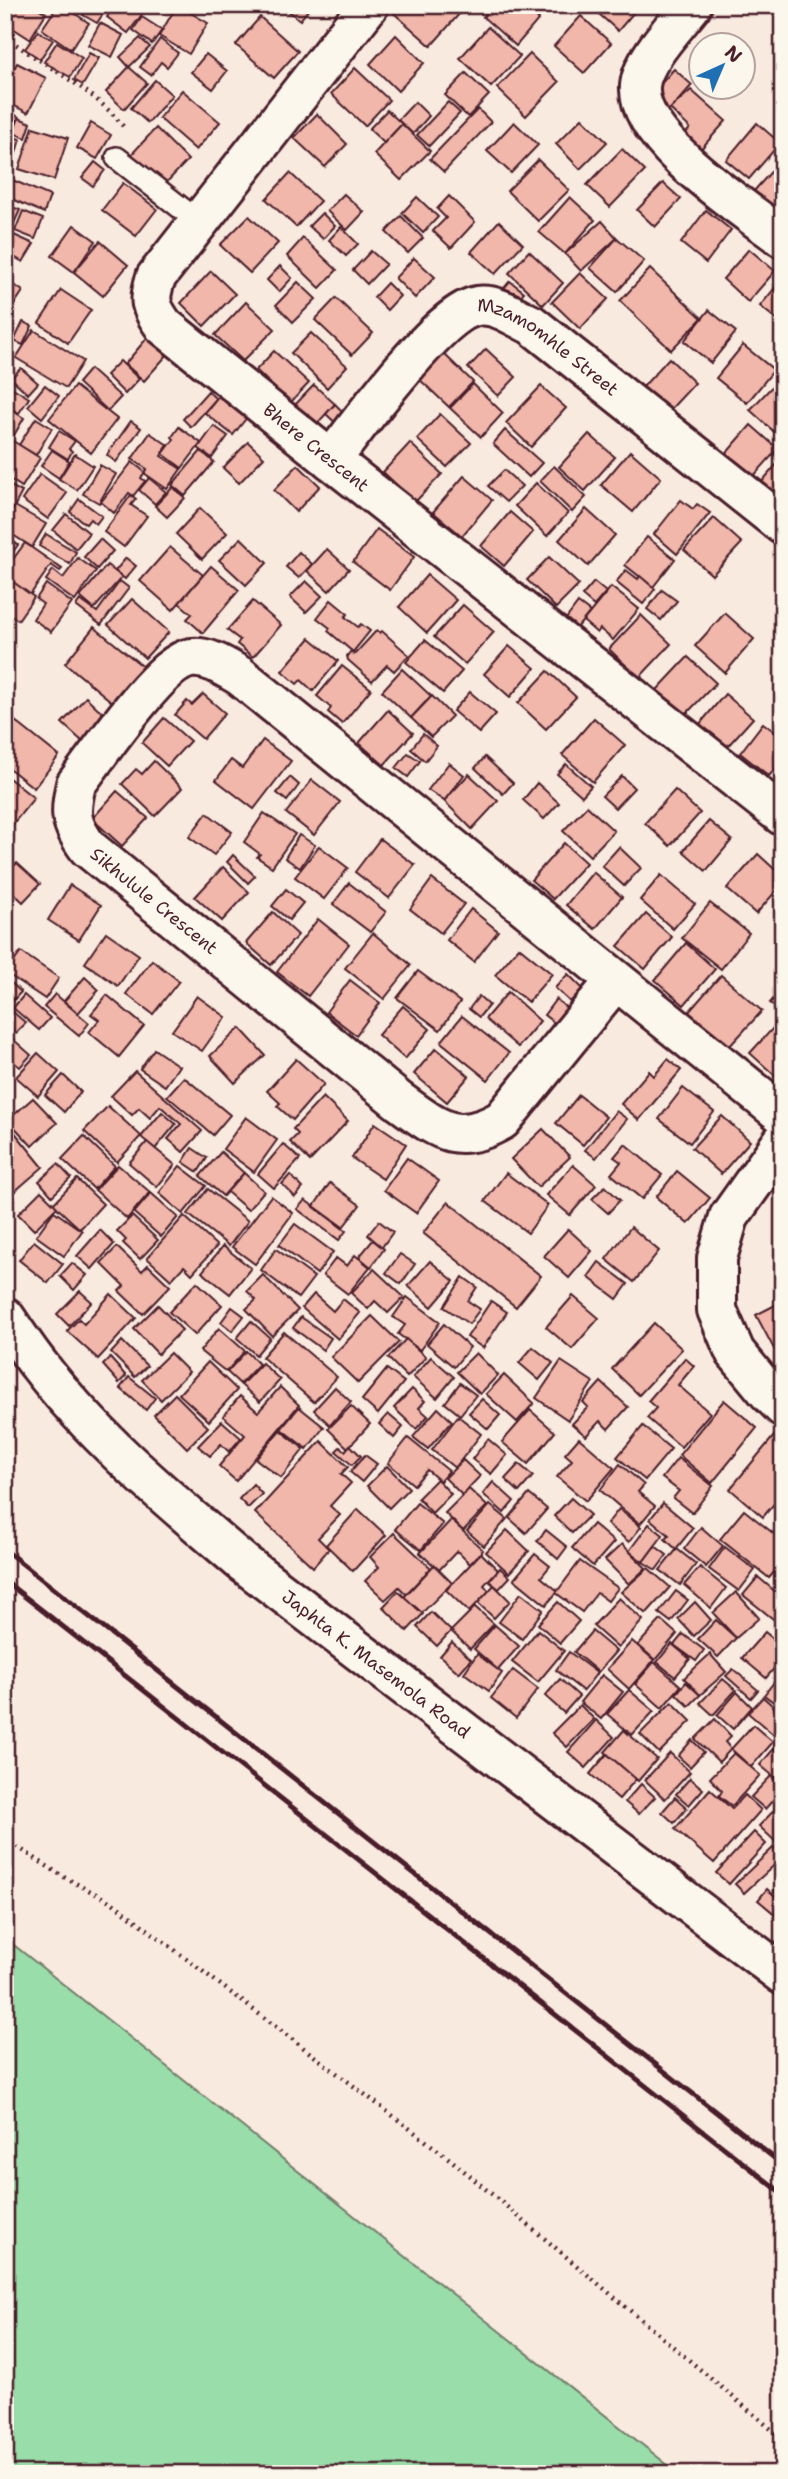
<svg xmlns="http://www.w3.org/2000/svg" width="788" height="2479" viewBox="0 0 788 2479" font-family="'Shantell Sans',sans-serif">
<rect width="100%" height="100%" fill="#f9eadf"/>
<filter id="ink" filterUnits="userSpaceOnUse"><feTurbulence type="fractalNoise" baseFrequency=".0143" numOctaves="2"/><feDisplacementMap in="SourceGraphic" scale="14" xChannelSelector="R" yChannelSelector="G"/><feConvolveMatrix kernelMatrix="1 2 1 2 8 2 1 2 1" color-interpolation-filters="sRGB"/></filter>
<g filter="url(#ink)">
<!-- green -->
<polygon fill="#99deaa" stroke="#727e6a" stroke-width="2" points="5,1938 679,2474 5,2474"/>
<!-- building -->
<g fill="#f0b7aa" stroke="#4a1f2b" stroke-width="2">
<polygon points="5,5 33,5 46,13 30,39 5,23"/>
<polygon points="58,5 62,5 89,23 71,49 42,29"/>
<polygon points="71,5 86,5 81,12"/>
<polygon points="89,5 109,5 97,23 83,15"/>
<polygon points="116,5 132,5 143,13 128,33 107,17"/>
<polygon points="177,5 208,23 189,54 159,36"/>
<polygon points="181,5 197,5 192,13"/>
<polygon points="281,5 312,5 300,20"/>
<polygon points="388,5 451,5 460,13 431,46 387,7"/>
<polygon points="493,5 522,5 539,19 516,46 483,17"/>
<polygon points="589,5 640,5 618,31"/>
<polygon points="581,16 611,43 584,73 554,46"/>
<polygon points="142,17 162,30 152,44 133,30"/>
<polygon points="260,17 298,51 274,78 236,45"/>
<polygon points="100,23 123,35 112,57 88,45"/>
<polygon points="488,27 520,56 491,87 460,58"/>
<polygon points="38,31 53,40 40,59 25,49"/>
<polygon points="396,35 424,63 398,91 370,64"/>
<polygon points="140,38 150,47 129,67 120,57"/>
<polygon points="160,39 178,53 167,67 161,62 151,75 140,67"/>
<polygon points="57,42 82,58 70,77 44,62"/>
<polygon points="89,53 99,58 83,85 74,80"/>
<polygon points="206,54 227,71 213,89 191,72"/>
<polygon points="530,54 559,82 526,116 497,88"/>
<polygon points="17,63 46,78 28,113 5,101 5,86"/>
<polygon points="129,67 147,83 124,109 106,92"/>
<polygon points="355,68 389,100 365,126 331,94"/>
<polygon points="674,69 692,85 669,111 651,95"/>
<polygon points="466,73 489,95 468,117 445,95"/>
<polygon points="155,80 172,95 148,123 131,108"/>
<polygon points="182,90 220,122 196,150 159,118"/>
<polygon points="691,90 726,121 699,151 683,137 690,128 670,109"/>
<polygon points="415,102 429,116 413,134 398,120"/>
<polygon points="448,102 460,113 429,146 417,135"/>
<polygon points="5,109 19,117 5,139"/>
<polygon points="478,109 491,122 444,172 430,159"/>
<polygon points="387,110 402,124 384,143 369,129"/>
<polygon points="317,114 347,144 325,167 294,138"/>
<polygon points="19,118 31,123 26,138 13,133"/>
<polygon points="582,118 607,142 580,169 556,144"/>
<polygon points="514,122 538,145 511,173 487,151"/>
<polygon points="91,123 111,135 97,159 77,148"/>
<polygon points="757,123 780,143 749,179 726,160"/>
<polygon points="402,124 430,151 401,180 374,154"/>
<polygon points="33,127 68,138 54,180 19,169"/>
<polygon points="156,128 188,160 162,187 130,156"/>
<polygon points="9,136 20,139 16,153 5,149"/>
<polygon points="622,149 645,171 610,207 587,185"/>
<polygon points="783,158 783,217 754,191"/>
<polygon points="538,160 569,190 538,221 507,191"/>
<polygon points="95,162 105,170 93,186 82,178"/>
<polygon points="290,173 320,201 296,227 266,199"/>
<polygon points="10,179 50,196 44,213 5,196"/>
<polygon points="123,183 157,209 136,236 102,210"/>
<polygon points="663,183 681,199 655,227 637,210"/>
<polygon points="344,194 364,212 347,230 327,211"/>
<polygon points="449,196 475,222 451,248 433,231 446,218 437,209"/>
<polygon points="417,197 438,217 423,233 402,213"/>
<polygon points="570,197 595,220 565,254 539,232"/>
<polygon points="5,204 20,210 10,232 5,230"/>
<polygon points="706,210 731,230 706,263 681,243"/>
<polygon points="23,211 43,219 35,239 15,231"/>
<polygon points="322,213 335,226 323,239 309,226"/>
<polygon points="249,216 278,243 250,273 220,245"/>
<polygon points="401,216 423,238 408,253 386,232"/>
<polygon points="499,221 523,244 495,274 471,252"/>
<polygon points="602,221 617,238 581,271 565,254"/>
<polygon points="74,225 96,241 74,272 52,256"/>
<polygon points="341,227 358,244 346,256 329,240"/>
<polygon points="5,231 34,244 23,262 5,252"/>
<polygon points="303,238 337,270 320,288 287,256"/>
<polygon points="617,238 644,261 617,292 590,268"/>
<polygon points="100,241 128,265 103,296 74,272"/>
<polygon points="749,249 775,271 748,302 723,279"/>
<polygon points="371,251 386,264 367,284 353,270"/>
<polygon points="529,251 563,283 543,305 509,273"/>
<polygon points="414,258 435,277 415,298 395,278"/>
<polygon points="280,266 292,278 279,292 267,280"/>
<polygon points="650,269 702,318 671,350 620,301"/>
<polygon points="211,271 235,294 204,326 181,303"/>
<polygon points="580,273 608,299 580,329 552,302"/>
<polygon points="783,278 783,325 760,306"/>
<polygon points="5,279 23,291 12,308 5,303"/>
<polygon points="510,281 524,292 513,305 500,293"/>
<polygon points="298,282 316,299 293,322 276,305"/>
<polygon points="387,283 400,296 387,310 374,297"/>
<polygon points="61,290 91,310 68,343 39,323"/>
<polygon points="336,298 373,333 352,355 315,320"/>
<polygon points="246,302 275,329 243,361 215,335"/>
<polygon points="709,310 736,332 711,363 684,341"/>
<polygon points="23,322 32,326 23,345 14,341"/>
<polygon points="34,330 83,361 66,388 16,358"/>
<polygon points="311,333 347,366 327,388 291,353"/>
<polygon points="147,338 167,355 144,381 125,364"/>
<polygon points="743,345 774,370 747,403 716,378"/>
<polygon points="486,349 516,377 498,396 468,368"/>
<polygon points="274,351 309,383 290,403 256,370"/>
<polygon points="442,352 473,382 449,407 418,378"/>
<polygon points="5,358 12,361 5,375"/>
<polygon points="669,358 695,383 668,412 642,388"/>
<polygon points="120,361 139,379 125,394 106,375"/>
<polygon points="21,368 38,383 28,394 11,378"/>
<polygon points="90,369 121,397 108,411 78,383"/>
<polygon points="780,378 783,381 783,436 781,438 750,410"/>
<polygon points="473,384 503,413 481,437 450,408"/>
<polygon points="45,385 59,396 42,418 28,406"/>
<polygon points="314,385 335,404 315,426 294,406"/>
<polygon points="75,386 117,419 91,453 49,419"/>
<polygon points="541,386 566,408 531,447 506,423"/>
<polygon points="13,388 29,398 19,413 5,405 5,401"/>
<polygon points="208,391 216,399 191,427 183,419"/>
<polygon points="220,394 248,416 233,435 205,413"/>
<polygon points="335,404 350,419 341,428 326,414"/>
<polygon points="8,408 24,418 10,442 5,439 5,412"/>
<polygon points="440,414 471,443 447,467 417,439"/>
<polygon points="36,418 52,428 36,455 19,445"/>
<polygon points="131,421 141,428 116,462 107,455"/>
<polygon points="751,425 778,449 750,480 724,456"/>
<polygon points="214,426 228,436 212,458 198,448"/>
<polygon points="179,427 201,443 182,468 163,454 174,439 172,437"/>
<polygon points="505,430 542,463 529,477 493,444"/>
<polygon points="59,431 75,441 69,449 72,451 68,459 49,447"/>
<polygon points="150,433 168,445 161,456 181,469 167,489 144,473 147,469 132,459"/>
<polygon points="589,434 615,457 585,491 559,467"/>
<polygon points="13,441 40,458 22,487 5,476 5,455"/>
<polygon points="248,442 264,457 239,483 223,468"/>
<polygon points="410,443 442,474 415,502 383,472"/>
<polygon points="52,450 69,461 59,478 41,466"/>
<polygon points="201,451 214,462 185,496 172,485"/>
<polygon points="630,451 661,478 633,512 601,485"/>
<polygon points="75,454 93,466 77,490 59,479"/>
<polygon points="783,457 783,506 759,485"/>
<polygon points="132,462 145,472 141,478 145,481 133,496 129,493 114,513 101,502"/>
<polygon points="100,465 116,474 99,503 83,494"/>
<polygon points="298,465 320,486 296,512 274,490"/>
<polygon points="554,466 586,497 572,512 540,481"/>
<polygon points="504,470 522,486 506,502 488,486"/>
<polygon points="40,474 67,493 48,519 22,500"/>
<polygon points="464,476 492,500 462,536 433,512"/>
<polygon points="149,478 166,492 155,504 139,490"/>
<polygon points="5,483 22,492 12,511 5,508"/>
<polygon points="536,483 568,513 547,536 515,506"/>
<polygon points="173,487 185,498 167,517 155,506"/>
<polygon points="131,495 136,499 131,505 147,516 124,547 104,532"/>
<polygon points="79,499 102,516 96,524 90,519 86,524 70,512"/>
<polygon points="681,500 693,509 697,504 710,513 677,554 654,534"/>
<polygon points="15,506 46,524 32,547 5,530 5,523"/>
<polygon points="200,508 227,533 202,559 176,534"/>
<polygon points="586,509 615,535 588,566 559,540"/>
<polygon points="510,512 533,532 504,566 481,546"/>
<polygon points="66,514 89,533 76,549 53,530"/>
<polygon points="714,518 742,543 712,575 684,550"/>
<polygon points="377,529 414,557 390,590 353,562"/>
<polygon points="46,534 76,552 70,564 39,546"/>
<polygon points="5,535 18,545 5,562"/>
<polygon points="647,537 675,559 653,587 625,565"/>
<polygon points="241,538 267,563 246,585 219,560"/>
<polygon points="100,539 113,551 97,569 84,557"/>
<polygon points="25,543 62,569 60,571 51,565 30,595 5,576 5,570"/>
<polygon points="170,547 203,575 173,610 140,581"/>
<polygon points="327,549 349,569 329,591 307,571"/>
<polygon points="299,552 312,564 299,578 286,567"/>
<polygon points="549,557 579,585 556,608 527,580"/>
<polygon points="78,558 96,571 75,601 46,580 53,570 63,578"/>
<polygon points="126,558 136,566 125,579 115,571"/>
<polygon points="107,565 122,577 94,609 80,597"/>
<polygon points="211,566 239,590 203,633 187,619 192,614 179,603"/>
<polygon points="626,570 638,579 640,576 655,589 643,604 616,582"/>
<polygon points="427,575 456,600 427,633 399,607"/>
<polygon points="5,576 34,597 18,620 5,611"/>
<polygon points="120,581 129,588 101,625 76,606 80,600 97,612"/>
<polygon points="306,581 322,596 306,612 290,597"/>
<polygon points="594,582 606,592 594,606 582,596"/>
<polygon points="46,584 72,603 51,632 33,619 43,604 36,599"/>
<polygon points="611,587 639,609 613,640 600,629 597,633 583,621"/>
<polygon points="662,590 677,601 661,620 647,609"/>
<polygon points="132,599 169,632 145,658 108,625"/>
<polygon points="331,600 348,614 345,617 358,627 361,624 370,631 353,652 328,631 330,628 317,618"/>
<polygon points="253,601 281,625 253,657 237,644 240,640 227,630"/>
<polygon points="578,603 590,612 577,628 566,619"/>
<polygon points="463,605 494,632 465,664 434,637"/>
<polygon points="725,613 754,639 725,673 695,646"/>
<polygon points="641,615 671,644 639,678 609,649"/>
<polygon points="94,627 146,669 117,706 65,663"/>
<polygon points="377,630 380,633 382,631 409,655 394,671 387,665 372,681 348,660 347,656 351,651 354,655"/>
<polygon points="310,638 338,661 313,691 301,680 297,684 282,671"/>
<polygon points="425,640 462,671 443,693 406,662"/>
<polygon points="509,646 535,668 510,697 484,674"/>
<polygon points="688,657 716,683 685,715 657,690"/>
<polygon points="342,666 371,689 342,724 328,712 331,708 317,696"/>
<polygon points="402,669 431,696 411,718 382,691"/>
<polygon points="548,671 576,697 546,729 518,703"/>
<polygon points="470,692 496,714 479,733 453,711"/>
<polygon points="203,694 225,713 203,739 175,715 187,701 192,705"/>
<polygon points="725,694 753,718 726,748 699,725"/>
<polygon points="432,696 452,716 431,737 411,718"/>
<polygon points="86,697 107,717 83,742 62,723"/>
<polygon points="388,710 413,733 384,765 359,743"/>
<polygon points="5,713 59,756 34,788 5,765"/>
<polygon points="164,718 190,741 167,766 142,743"/>
<polygon points="594,718 625,745 593,782 562,755"/>
<polygon points="763,723 783,738 783,759 769,776 740,753"/>
<polygon points="423,734 437,746 425,761 411,749"/>
<polygon points="263,740 291,761 254,809 216,780 231,760 242,768"/>
<polygon points="408,753 420,761 408,777 396,768"/>
<polygon points="485,757 513,783 503,794 475,768"/>
<polygon points="154,761 182,788 155,816 122,784 136,769 142,774"/>
<polygon points="449,763 464,775 444,801 428,790"/>
<polygon points="566,764 591,786 582,796 557,774"/>
<polygon points="469,774 498,801 472,829 444,801"/>
<polygon points="5,775 34,798 8,830 5,827"/>
<polygon points="622,776 634,788 615,808 602,796"/>
<polygon points="290,777 299,785 287,801 277,793"/>
<polygon points="312,780 340,802 314,835 286,813"/>
<polygon points="537,783 559,803 544,819 523,800"/>
<polygon points="675,790 700,813 670,846 645,823"/>
<polygon points="117,791 148,818 122,846 92,819"/>
<polygon points="587,806 614,831 590,856 563,831"/>
<polygon points="207,813 232,832 214,855 189,837"/>
<polygon points="264,813 295,834 272,867 257,857 260,854 244,842"/>
<polygon points="709,821 732,840 706,871 683,851"/>
<polygon points="299,835 315,845 300,868 285,858"/>
<polygon points="380,839 415,865 389,898 355,872"/>
<polygon points="564,843 586,863 553,899 531,880"/>
<polygon points="319,846 348,868 324,899 295,877"/>
<polygon points="619,847 641,868 624,886 602,866"/>
<polygon points="758,854 783,877 783,883 756,914 727,889"/>
<polygon points="233,855 255,876 248,883 227,862"/>
<polygon points="17,863 40,884 23,902 5,885 5,874"/>
<polygon points="223,867 249,892 222,921 195,897"/>
<polygon points="593,872 622,897 595,929 566,905"/>
<polygon points="661,875 695,904 673,929 640,900"/>
<polygon points="432,879 464,904 441,933 410,909"/>
<polygon points="349,883 386,912 370,932 333,904"/>
<polygon points="70,885 101,905 79,940 48,920"/>
<polygon points="286,889 303,903 289,920 272,906"/>
<polygon points="710,903 749,933 721,969 682,938"/>
<polygon points="471,909 498,931 474,962 447,940"/>
<polygon points="273,912 298,935 271,965 246,943"/>
<polygon points="646,914 672,937 645,969 618,946"/>
<polygon points="318,919 349,944 308,996 277,972"/>
<polygon points="106,932 139,955 118,986 85,963"/>
<polygon points="373,933 411,965 384,999 345,968"/>
<polygon points="686,943 715,969 684,1005 655,980"/>
<polygon points="519,947 552,974 528,1002 495,975"/>
<polygon points="21,952 59,978 45,999 6,973"/>
<polygon points="152,960 179,981 153,1014 126,994"/>
<polygon points="418,971 460,1002 440,1030 397,998"/>
<polygon points="568,974 583,989 570,1002 555,988"/>
<polygon points="721,975 762,1011 727,1049 687,1014"/>
<polygon points="5,977 21,992 7,1007 26,1023 16,1033 5,1023"/>
<polygon points="85,977 99,990 78,1013 64,1001"/>
<polygon points="350,980 380,1003 356,1035 326,1012"/>
<polygon points="783,988 783,1014 770,1003"/>
<polygon points="508,992 540,1021 518,1047 485,1019"/>
<polygon points="55,994 89,1023 79,1036 44,1007"/>
<polygon points="24,995 50,1018 39,1030 13,1008"/>
<polygon points="107,995 144,1026 119,1057 89,1032 99,1020 91,1014"/>
<polygon points="197,996 226,1017 202,1051 172,1031"/>
<polygon points="479,996 489,1005 479,1017 469,1009"/>
<polygon points="556,999 569,1010 557,1025 544,1015"/>
<polygon points="403,1006 430,1029 405,1059 378,1035"/>
<polygon points="462,1016 509,1053 488,1080 441,1042"/>
<polygon points="774,1027 783,1034 783,1083 750,1053"/>
<polygon points="240,1028 265,1055 235,1083 210,1056"/>
<polygon points="5,1032 31,1055 20,1067 11,1060 5,1066"/>
<polygon points="436,1048 469,1076 447,1102 414,1074"/>
<polygon points="154,1049 179,1066 165,1086 140,1069"/>
<polygon points="38,1053 59,1072 38,1096 16,1077"/>
<polygon points="296,1059 324,1084 293,1120 277,1106 280,1103 267,1091"/>
<polygon points="668,1059 681,1070 639,1120 621,1104 649,1071 654,1076"/>
<polygon points="135,1071 202,1131 183,1152 168,1139 181,1124 160,1106 150,1118 139,1108 132,1115 111,1096"/>
<polygon points="63,1075 81,1092 64,1112 45,1095"/>
<polygon points="184,1077 230,1115 213,1135 167,1096"/>
<polygon points="683,1088 714,1112 690,1143 659,1119"/>
<polygon points="579,1095 606,1117 583,1145 556,1123"/>
<polygon points="323,1097 348,1121 310,1161 290,1142 298,1134 293,1129"/>
<polygon points="33,1098 57,1123 32,1146 8,1120"/>
<polygon points="108,1106 141,1136 117,1162 84,1131"/>
<polygon points="616,1111 627,1119 596,1158 585,1150"/>
<polygon points="162,1112 176,1124 155,1149 141,1137"/>
<polygon points="722,1116 750,1141 721,1174 692,1148"/>
<polygon points="246,1117 277,1140 254,1172 223,1149"/>
<polygon points="375,1123 406,1144 383,1179 352,1158"/>
<polygon points="12,1129 43,1167 14,1192 5,1182 5,1135"/>
<polygon points="543,1129 570,1157 538,1187 511,1159"/>
<polygon points="84,1136 115,1166 94,1189 62,1159"/>
<polygon points="147,1142 175,1165 157,1187 129,1163"/>
<polygon points="283,1144 300,1159 274,1188 258,1174"/>
<polygon points="625,1144 662,1175 642,1199 611,1174 621,1162 614,1157"/>
<polygon points="192,1148 207,1158 198,1172 183,1162"/>
<polygon points="221,1152 244,1173 223,1196 200,1176"/>
<polygon points="407,1158 439,1181 416,1213 384,1190"/>
<polygon points="58,1164 71,1178 52,1196 39,1181"/>
<polygon points="118,1165 150,1192 127,1219 95,1190"/>
<polygon points="573,1165 596,1185 570,1215 546,1195"/>
<polygon points="180,1166 206,1186 183,1214 159,1193"/>
<polygon points="677,1171 710,1198 688,1224 656,1197"/>
<polygon points="244,1173 264,1191 248,1210 227,1192"/>
<polygon points="506,1173 548,1205 528,1233 485,1201"/>
<polygon points="290,1175 303,1188 295,1197 282,1184"/>
<polygon points="77,1179 103,1204 80,1229 53,1204"/>
<polygon points="330,1183 360,1205 343,1227 314,1206"/>
<polygon points="605,1186 620,1200 608,1213 592,1199"/>
<polygon points="208,1189 248,1221 229,1246 188,1214"/>
<polygon points="41,1191 57,1207 34,1230 18,1214"/>
<polygon points="151,1193 178,1217 161,1237 134,1213"/>
<polygon points="271,1196 293,1213 255,1264 232,1247"/>
<polygon points="305,1200 346,1231 339,1240 297,1209"/>
<polygon points="448,1202 541,1276 516,1307 423,1233"/>
<polygon points="54,1211 82,1231 64,1256 36,1236"/>
<polygon points="132,1216 158,1240 140,1259 123,1243 126,1240 117,1231"/>
<polygon points="184,1216 217,1246 192,1274 184,1266 171,1280 147,1258"/>
<polygon points="379,1221 393,1232 382,1247 368,1235"/>
<polygon points="295,1224 333,1252 317,1274 279,1245"/>
<polygon points="631,1227 659,1251 634,1282 606,1259"/>
<polygon points="568,1229 592,1251 569,1278 544,1256"/>
<polygon points="100,1230 114,1244 92,1269 77,1256"/>
<polygon points="373,1240 384,1249 371,1267 359,1257"/>
<polygon points="34,1241 63,1264 48,1283 19,1260"/>
<polygon points="223,1246 251,1268 230,1294 202,1272"/>
<polygon points="117,1247 142,1271 148,1265 170,1286 143,1314 119,1291 124,1286 101,1263"/>
<polygon points="276,1249 314,1277 298,1298 261,1270"/>
<polygon points="400,1254 415,1264 401,1284 386,1273"/>
<polygon points="355,1255 370,1267 348,1294 323,1275 336,1258 347,1266"/>
<polygon points="430,1261 454,1281 432,1307 408,1286"/>
<polygon points="599,1262 628,1284 617,1299 588,1277"/>
<polygon points="72,1263 87,1275 74,1290 60,1276"/>
<polygon points="374,1269 404,1297 388,1313 375,1301 368,1309 351,1293"/>
<polygon points="263,1275 298,1310 272,1336 246,1309 256,1300 247,1291"/>
<polygon points="463,1277 477,1287 468,1301 480,1309 469,1324 444,1307"/>
<polygon points="197,1282 222,1305 195,1335 169,1312"/>
<polygon points="80,1291 92,1302 69,1326 57,1314"/>
<polygon points="111,1294 136,1318 98,1359 67,1331 79,1319 84,1324"/>
<polygon points="314,1294 333,1311 343,1299 360,1313 338,1339 302,1308"/>
<polygon points="573,1296 599,1318 572,1349 546,1327"/>
<polygon points="407,1297 440,1322 420,1350 398,1334 405,1325 393,1317"/>
<polygon points="491,1301 507,1312 483,1348 467,1337"/>
<polygon points="783,1301 783,1345 774,1349 756,1315"/>
<polygon points="158,1305 182,1330 158,1354 134,1329"/>
<polygon points="232,1307 244,1316 232,1331 221,1322"/>
<polygon points="372,1316 399,1342 358,1383 331,1357"/>
<polygon points="301,1317 331,1338 323,1350 293,1328"/>
<polygon points="251,1321 270,1338 256,1355 237,1338"/>
<polygon points="654,1323 682,1349 639,1395 612,1369"/>
<polygon points="444,1324 470,1347 454,1367 427,1344"/>
<polygon points="219,1328 245,1351 226,1372 200,1351"/>
<polygon points="284,1332 337,1377 314,1402 262,1357"/>
<polygon points="406,1339 426,1357 407,1377 388,1358"/>
<polygon points="122,1341 147,1366 135,1377 111,1353"/>
<polygon points="533,1347 553,1363 539,1380 519,1363"/>
<polygon points="246,1351 259,1364 240,1384 227,1372"/>
<polygon points="170,1353 189,1372 161,1400 142,1380"/>
<polygon points="476,1353 498,1375 480,1394 457,1372"/>
<polygon points="431,1357 454,1377 437,1398 413,1377"/>
<polygon points="110,1358 126,1376 119,1383 103,1365"/>
<polygon points="685,1358 694,1366 678,1385 710,1413 681,1447 647,1418 656,1408 648,1401"/>
<polygon points="561,1361 593,1382 568,1420 536,1398"/>
<polygon points="208,1362 237,1390 209,1421 179,1394"/>
<polygon points="262,1363 280,1380 260,1402 241,1385"/>
<polygon points="387,1369 404,1382 378,1414 362,1400"/>
<polygon points="504,1375 534,1403 517,1422 486,1394"/>
<polygon points="129,1377 155,1398 146,1410 120,1388"/>
<polygon points="601,1382 628,1407 608,1429 600,1421 586,1436 572,1424 588,1407 583,1402"/>
<polygon points="460,1383 476,1395 460,1415 445,1403"/>
<polygon points="280,1387 299,1405 236,1481 219,1466 245,1435 223,1416 240,1396 258,1412"/>
<polygon points="335,1387 351,1402 330,1425 314,1410"/>
<polygon points="412,1389 425,1401 419,1408 428,1416 416,1429 394,1408"/>
<polygon points="175,1394 208,1427 187,1448 154,1415"/>
<polygon points="482,1399 500,1415 488,1429 469,1413"/>
<polygon points="724,1400 757,1428 712,1483 679,1455"/>
<polygon points="351,1406 370,1424 348,1448 328,1429"/>
<polygon points="299,1407 324,1427 307,1449 281,1429"/>
<polygon points="438,1408 452,1421 428,1449 413,1437"/>
<polygon points="530,1410 555,1432 528,1464 502,1442"/>
<polygon points="388,1414 403,1427 394,1438 379,1424"/>
<polygon points="458,1416 481,1434 455,1468 432,1450"/>
<polygon points="222,1421 241,1438 229,1452 221,1444 210,1456 198,1446"/>
<polygon points="643,1426 671,1449 645,1480 617,1457"/>
<polygon points="280,1430 304,1449 281,1478 256,1459"/>
<polygon points="774,1436 783,1443 783,1493 763,1517 730,1489"/>
<polygon points="408,1438 449,1471 440,1481 427,1470 414,1485 388,1463"/>
<polygon points="579,1438 614,1468 586,1501 557,1477 572,1460 565,1454"/>
<polygon points="488,1439 507,1455 491,1474 472,1459"/>
<polygon points="321,1441 348,1467 341,1474 351,1483 330,1506 340,1515 318,1538 329,1549 313,1567 255,1513"/>
<polygon points="350,1445 361,1456 352,1465 336,1451 340,1447 345,1451"/>
<polygon points="365,1455 377,1464 362,1482 350,1472"/>
<polygon points="678,1458 713,1486 692,1513 673,1498 679,1491 662,1478"/>
<polygon points="463,1460 480,1476 462,1495 445,1478"/>
<polygon points="519,1464 533,1476 519,1492 505,1479"/>
<polygon points="620,1464 644,1485 638,1492 655,1506 640,1524 600,1490"/>
<polygon points="387,1466 409,1488 389,1508 367,1486"/>
<polygon points="437,1479 451,1494 432,1513 418,1498"/>
<polygon points="493,1482 514,1501 504,1513 483,1494"/>
<polygon points="253,1484 262,1494 248,1508 239,1499"/>
<polygon points="469,1489 487,1506 463,1531 445,1513"/>
<polygon points="529,1494 547,1509 526,1533 509,1518"/>
<polygon points="571,1498 590,1515 572,1533 554,1516"/>
<polygon points="417,1503 443,1524 421,1550 395,1529"/>
<polygon points="663,1503 693,1528 676,1549 665,1539 669,1535 650,1519"/>
<polygon points="490,1505 507,1519 484,1546 467,1531"/>
<polygon points="783,1507 783,1523 776,1517"/>
<polygon points="358,1509 386,1535 353,1571 326,1545"/>
<polygon points="619,1509 641,1527 629,1542 607,1524"/>
<polygon points="744,1510 783,1541 783,1562 769,1578 720,1539"/>
<polygon points="451,1520 483,1550 470,1564 457,1551 439,1570 420,1553"/>
<polygon points="593,1524 614,1542 593,1566 572,1548"/>
<polygon points="649,1524 663,1535 643,1562 629,1551"/>
<polygon points="701,1527 723,1546 706,1567 684,1549"/>
<polygon points="507,1530 529,1551 509,1573 486,1552"/>
<polygon points="546,1530 567,1547 558,1559 537,1541"/>
<polygon points="394,1533 431,1568 406,1594 399,1587 385,1600 365,1581 379,1567 370,1557"/>
<polygon points="622,1544 646,1568 629,1584 605,1560"/>
<polygon points="655,1546 667,1555 656,1570 643,1562"/>
<polygon points="725,1547 755,1570 739,1591 709,1569"/>
<polygon points="677,1549 696,1564 680,1585 660,1570"/>
<polygon points="481,1553 498,1570 484,1585 489,1591 469,1612 446,1590"/>
<polygon points="535,1554 550,1566 541,1577 558,1591 546,1605 514,1579"/>
<polygon points="580,1561 618,1588 608,1601 597,1593 582,1612 556,1593"/>
<polygon points="434,1565 452,1583 422,1613 404,1597"/>
<polygon points="700,1567 726,1588 711,1608 684,1585"/>
<polygon points="500,1568 510,1577 499,1589 489,1581"/>
<polygon points="648,1568 670,1587 646,1614 621,1592"/>
<polygon points="758,1577 783,1598 783,1614 777,1622 743,1595"/>
<polygon points="494,1585 510,1601 494,1618 478,1603"/>
<polygon points="398,1591 423,1614 407,1631 383,1607"/>
<polygon points="676,1591 688,1600 671,1622 659,1613"/>
<polygon points="736,1592 759,1618 736,1638 713,1613"/>
<polygon points="521,1593 543,1610 522,1639 499,1622"/>
<polygon points="619,1598 643,1620 618,1648 593,1626"/>
<polygon points="558,1602 579,1621 560,1643 538,1624"/>
<polygon points="695,1602 711,1620 694,1636 678,1619"/>
<polygon points="475,1607 494,1624 470,1649 451,1631"/>
<polygon points="431,1612 451,1631 437,1646 417,1627"/>
<polygon points="661,1620 677,1634 655,1660 638,1645"/>
<polygon points="716,1620 736,1638 718,1657 698,1639"/>
<polygon points="495,1625 519,1646 498,1670 474,1649"/>
<polygon points="538,1630 564,1651 538,1682 512,1662"/>
<polygon points="592,1631 616,1651 598,1672 574,1652"/>
<polygon points="765,1632 783,1647 783,1658 766,1678 742,1658"/>
<polygon points="683,1634 704,1650 696,1661 674,1645"/>
<polygon points="632,1641 654,1660 629,1689 607,1669"/>
<polygon points="452,1642 471,1659 459,1673 440,1656"/>
<polygon points="672,1644 690,1659 675,1677 657,1662"/>
<polygon points="569,1652 597,1673 583,1691 556,1670"/>
<polygon points="477,1654 502,1673 489,1691 464,1673"/>
<polygon points="710,1654 726,1672 700,1695 684,1678"/>
<polygon points="654,1662 681,1686 662,1708 635,1684"/>
<polygon points="733,1669 758,1690 751,1698 726,1676"/>
<polygon points="513,1670 538,1689 516,1718 491,1698"/>
<polygon points="602,1675 623,1692 601,1719 580,1702"/>
<polygon points="778,1677 783,1681 783,1709 764,1695"/>
<polygon points="560,1679 579,1696 564,1713 545,1696"/>
<polygon points="723,1679 736,1690 713,1715 700,1703"/>
<polygon points="686,1682 700,1695 689,1706 676,1694"/>
<polygon points="629,1690 654,1711 632,1735 607,1714"/>
<polygon points="737,1692 752,1707 733,1729 717,1715"/>
<polygon points="763,1697 783,1715 783,1725 774,1735 748,1713"/>
<polygon points="672,1702 691,1721 659,1753 640,1734"/>
<polygon points="580,1705 594,1719 567,1747 552,1733"/>
<polygon points="715,1719 731,1736 725,1742 731,1749 719,1762 695,1739"/>
<polygon points="596,1720 614,1737 586,1768 568,1752"/>
<polygon points="753,1725 773,1742 751,1767 731,1749"/>
<polygon points="624,1730 657,1759 638,1781 605,1752"/>
<polygon points="783,1738 783,1777 779,1781 760,1765"/>
<polygon points="692,1740 704,1752 690,1767 678,1756"/>
<polygon points="670,1753 690,1772 665,1799 645,1780"/>
<polygon points="734,1753 760,1775 732,1806 719,1796 722,1791 710,1778"/>
<polygon points="607,1754 636,1779 619,1799 590,1774"/>
<polygon points="771,1776 783,1789 765,1809 751,1797"/>
<polygon points="690,1778 703,1789 689,1805 676,1794"/>
<polygon points="641,1784 655,1797 639,1814 625,1802"/>
<polygon points="710,1789 732,1809 745,1795 761,1810 714,1863 675,1829"/>
<polygon points="675,1797 687,1808 674,1823 662,1812"/>
<polygon points="783,1801 783,1849 759,1826"/>
<polygon points="754,1832 766,1844 729,1884 716,1873"/>
<polygon points="773,1848 782,1858 744,1893 735,1884"/>
<polygon points="783,1882 783,1900 774,1891"/>
<polygon points="767,1889 783,1903 783,1921 758,1900"/>
</g>
<g fill="none" stroke-linecap="round" stroke-linejoin="round">
<defs>
<polyline id="lane" points="117,158 199,222"/>
<g id="street">
<path id="s1" d="M 369,5 L 156,277 C 148,301 150,306 164,326 L 331,460 L 783,816"/>
<path d="M 692,5 C 676,26 642,60 640,86 C 636,140 744,208 783,238"/>
<path id="s2" d="M 331,460 C 357,427 439,312 477,306 C 497,303 515,317 532,325 L 783,525"/>
<path d="M 615,981 L 502,1120 C 456,1147 437,1128 399,1101 L 88,848 C 70,823 69,814 76,784 C 97,757 160,662 191,658 C 209,656 226,668 240,676 L 783,1115"/>
<polyline points="783,1141 729,1217 717,1258 717,1310 735,1352 768,1392 783,1407"/>
</g>
<g id="secondary">
<path id="s3" d="M 5,1317 C 16,1333 27,1350 39,1365 C 96,1440 171,1501 242,1562 L 783,1975"/>
</g>
</defs>
<!-- lane casing -->
<use href="#lane" stroke="#4a1f2b" stroke-width="26"/>
<!-- street casing -->
<use href="#street" stroke="#4a1f2b" stroke-width="44"/>
<!-- secondary casing -->
<use href="#secondary" stroke="#4a1f2b" stroke-width="44"/>
<!-- path -->
<g stroke="#4a1f2b" stroke-width="4.5" stroke-dasharray="2 5" stroke-linecap="butt">
<path d="M 5,36 C 44,67 96,89 126,130"/>
<polyline points="5,1839 64,1877 113,1903 451,2160 783,2439"/>
</g>
<!-- lane -->
<use href="#lane" stroke="#fbf7ec" stroke-width="21"/>
<!-- street -->
<use href="#street" stroke="#fbf7ec" stroke-width="38"/>
<!-- secondary -->
<use href="#secondary" stroke="#fbf7ec" stroke-width="38"/>
<!-- rail -->
<g stroke="#4a1f2b" stroke-width="5">
<polyline points="5,1550 783,2165"/>
<polyline points="5,1581 783,2194"/>
</g>
</g>
</g>
<g text-anchor="middle" stroke-width="5" stroke-linejoin="round" paint-order="stroke">
<!-- street labels -->
<g font-size="18" fill="#4a1f2b" stroke="#fbf7ec">
<text dy="6" stroke="none"><textPath href="#s2" startOffset="298">Mzamomhle Street</textPath></text>
<text dy="6" stroke="none"><textPath href="#s1" startOffset="593">Bhere Crescent</textPath></text>
<text transform="translate(154 901) rotate(39)" y="6">Sikhulule Crescent</text>
<text dy="6" stroke="none"><textPath href="#s3" startOffset="511">Japhta K. Masemola Road</textPath></text>
</g>
</g>
<!-- margin -->
<rect width="788" height="2479" fill="none" stroke="#fbf7ec" stroke-width="28"/>
<rect x="14" y="14" width="760" height="2451" fill="none" stroke="#4a1f2b" stroke-width="2.5" filter="url(#ink)"/>
<!-- north arrow -->
<g transform="translate(722 66) rotate(44)"><circle r="33" fill="#fbf7ec" stroke="#b4a19f" stroke-width="2"/>
<path d="M0-5L12 26L0 18L-12 26Z" fill="#1f6fb2"/>
<text y="-10" font-size="19" font-weight="bold" text-anchor="middle" fill="#4a1f2b">N</text>
</g>
</svg>
